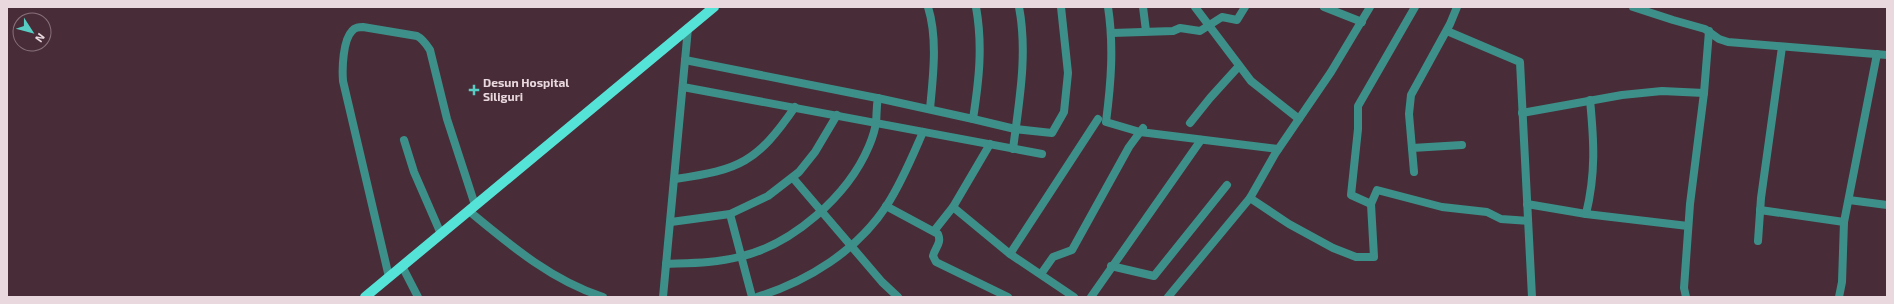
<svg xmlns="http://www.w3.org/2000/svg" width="1894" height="304" viewBox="0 0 1894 304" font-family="'Exo 2',sans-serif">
<rect width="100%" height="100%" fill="#482d38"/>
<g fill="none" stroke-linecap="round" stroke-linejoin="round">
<!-- street -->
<g stroke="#3d9089" stroke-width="8">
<path d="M 928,7 C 938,39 933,76 930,109"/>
<path d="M 1108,7 C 1114,46 1111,83 1106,122 L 1140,132 L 1278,149"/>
<polyline points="1143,7 1146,31"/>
<polyline points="1195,7 1251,81 1299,119"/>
<polyline points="1324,7 1362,22"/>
<polyline points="1633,7 1673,20 1705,29 1719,39 1728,42 1887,55"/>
<polyline points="1447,31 1520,62 1532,297"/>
<polyline points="1112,33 1173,31 1180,28 1200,31 1222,17 1237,20 1245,7"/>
<path d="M 685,60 L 882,99 L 973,119 C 979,80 983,46 976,7"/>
<polyline points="683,87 1042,154"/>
<polyline points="1522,113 1622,95 1662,91 1704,93"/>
<polyline points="973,119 1015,129 1052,133 1064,112 1068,73 1061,7"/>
<polyline points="1190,123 1210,98 1239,66"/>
<polyline points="404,140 414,172 441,234"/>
<polyline points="1412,148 1462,145"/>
<path d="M 1013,149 C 1019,102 1028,54 1019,7"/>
<polyline points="1414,172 1409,114 1411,95 1450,24 1457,7"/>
<polyline points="793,178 882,282 898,297"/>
<path d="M 675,179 C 740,170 757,162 795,107"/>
<polyline points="1250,198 1289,224 1333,248 1356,257 1374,257 1371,204 1377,190 1442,207 1487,212 1501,219 1528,221"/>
<polyline points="1849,200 1887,205"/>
<polyline points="1371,204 1351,195 1358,129 1358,106 1415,7"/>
<polyline points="1527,204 1586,214 1688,226"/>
<path d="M 886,206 L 938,234 C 942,243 935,248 933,256 L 936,262 L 1008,297"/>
<polyline points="953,207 1010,254 1074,297"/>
<polyline points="1760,210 1844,222"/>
<path d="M 469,211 C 510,245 551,280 603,297"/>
<polyline points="730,214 752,297"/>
<path d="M 1586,214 C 1596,173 1594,141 1590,100"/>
<polyline points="671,222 730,214 768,196 799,172 815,152 837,115"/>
<polyline points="934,231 953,207 990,144"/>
<polyline points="1758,241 1761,198 1782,47"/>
<polyline points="1010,254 1098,119"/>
<path d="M 666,264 C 690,263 716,263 739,257 C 792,245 848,196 869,146 C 872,139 875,130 876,122 C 877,114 876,108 878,98"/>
<polyline points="402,266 418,297"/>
<polyline points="1111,266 1154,276 1227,185"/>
<polyline points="1041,274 1053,257 1072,250 1129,147 1143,128"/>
<path d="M 389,277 L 343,81 C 342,68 343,40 352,31 C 355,27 359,27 363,27 L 417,36 C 423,39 426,44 430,50 L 447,119 L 475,205"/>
<polyline points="663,297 688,28"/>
<path d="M 757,297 C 808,281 857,251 887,205 C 902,182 912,157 923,132"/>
<polyline points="1091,297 1201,140"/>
<polyline points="1168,297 1250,198 1275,154 1331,72 1370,7"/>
<polyline points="1686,297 1684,288 1690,204 1704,93 1709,31"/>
<polyline points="1839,297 1842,282 1844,222 1877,54"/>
</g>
<!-- primary -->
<polyline stroke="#55e3d7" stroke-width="10" points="365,297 714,7"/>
</g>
<!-- markers -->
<path fill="#56cec3" stroke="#482d38" stroke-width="1.5" d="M472 84h4v4h4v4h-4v4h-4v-4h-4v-4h4z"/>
<g text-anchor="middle" stroke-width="4" stroke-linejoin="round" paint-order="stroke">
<!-- poi labels -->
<g font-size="12" font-weight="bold" fill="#e9d8de" stroke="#482d38" text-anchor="start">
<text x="483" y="87">Desun Hospital<tspan x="483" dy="14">Siliguri</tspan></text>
</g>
</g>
<!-- border -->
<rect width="1894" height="304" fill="none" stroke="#e9d8de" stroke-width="16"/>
<!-- north arrow -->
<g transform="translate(32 32) rotate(126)"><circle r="19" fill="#482d38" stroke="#88717a"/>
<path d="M0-3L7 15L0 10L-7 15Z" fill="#56cec3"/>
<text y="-6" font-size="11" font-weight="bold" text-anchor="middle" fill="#e9d8de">N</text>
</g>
</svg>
